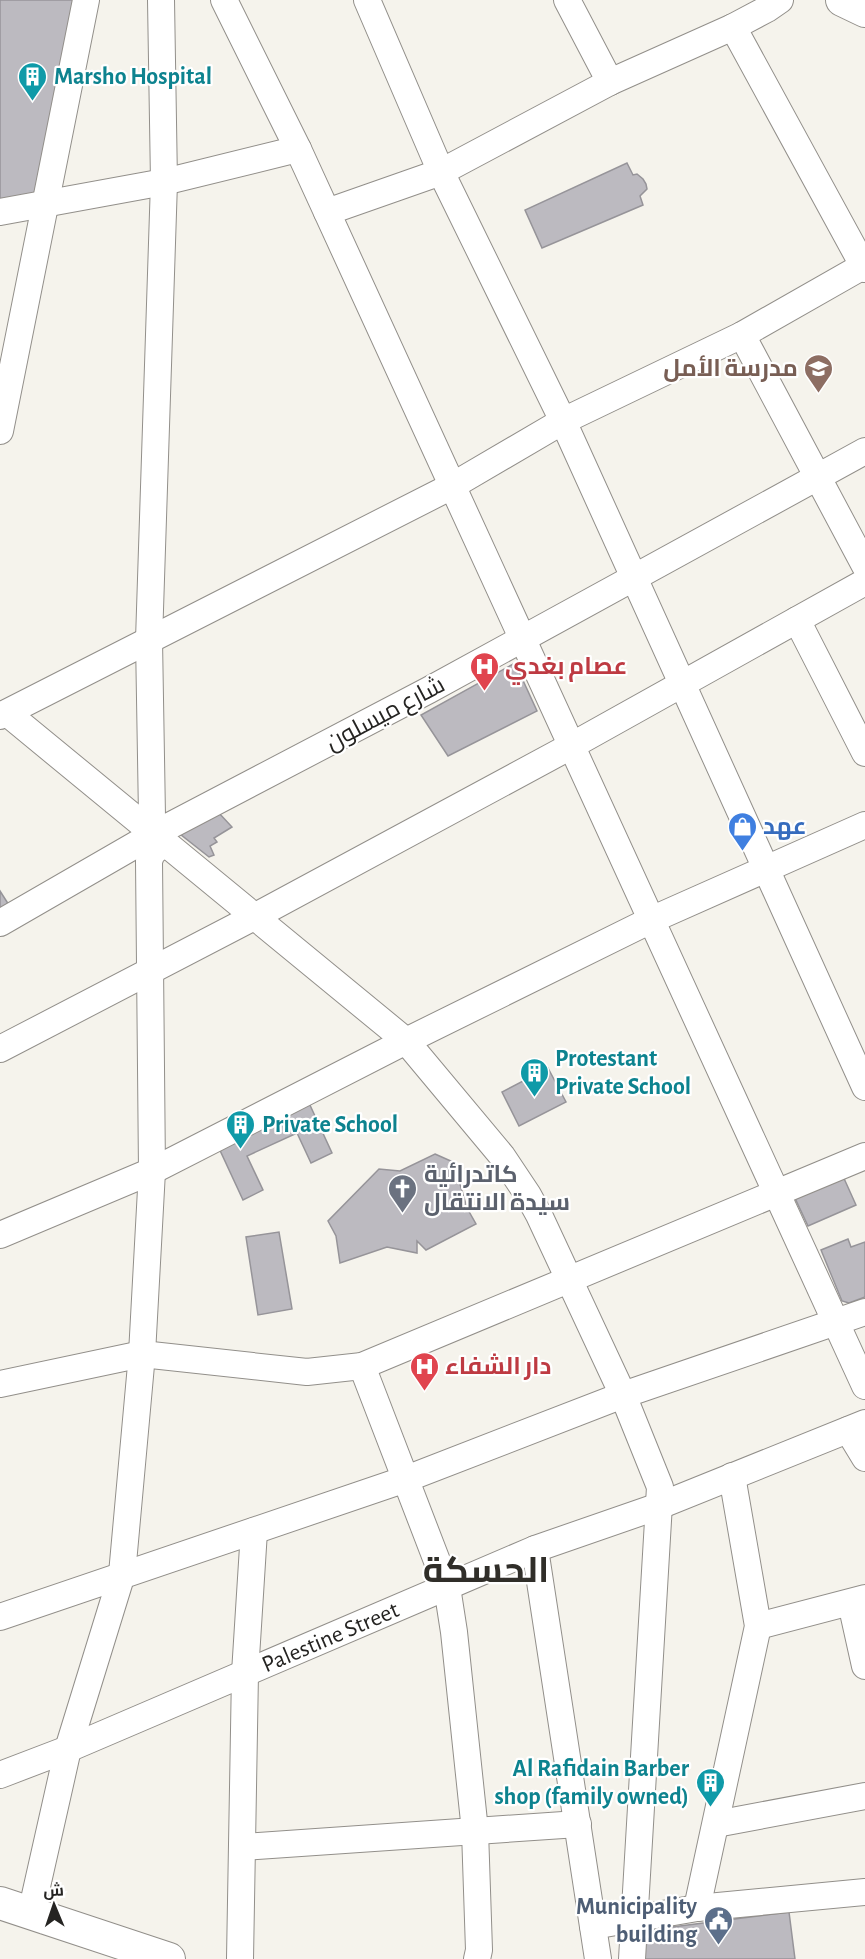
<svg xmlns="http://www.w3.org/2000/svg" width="865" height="1959" viewBox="0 0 865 1959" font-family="'Alegreya Sans',Cairo,sans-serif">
<rect width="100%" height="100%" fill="#f5f3ec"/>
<!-- building -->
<g fill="#bcbac0" stroke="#969499" stroke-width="1.5">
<polygon points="0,0 86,0 45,204 0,212"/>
<polygon points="627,163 633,175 637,174 643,179 646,184 647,189 640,196 643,205 542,248 525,210"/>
<polygon points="515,663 537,711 448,756 421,715"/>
<polygon points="218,812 232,827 214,838 217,842 210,846 214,855 209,857 180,834"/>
<polygon points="0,891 9,905 0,911"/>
<polygon points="548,1068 566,1102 519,1126 502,1092"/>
<polygon points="309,1103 332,1153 311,1163 297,1133 247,1156 263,1190 243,1200 218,1146"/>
<polygon points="435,1154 453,1162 451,1173 460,1184 467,1208 476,1224 426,1250 417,1241 417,1253 387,1247 340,1263 336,1236 328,1221 379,1169 400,1171"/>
<polygon points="842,1174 856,1205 808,1226 794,1196"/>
<polygon points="279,1232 292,1309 258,1315 246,1237"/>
<polygon points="848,1239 851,1247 865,1242 865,1297 849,1303 842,1301 821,1250"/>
<polygon points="789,1912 795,1959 644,1959 641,1931"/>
</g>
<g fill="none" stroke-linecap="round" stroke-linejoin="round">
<defs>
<g id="minor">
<polyline points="224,0 298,149 865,1386"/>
<polyline points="367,0 441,172 563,421 865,1087"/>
<polyline points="567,0 610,82"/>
<polyline points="733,27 865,269"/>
<polyline points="0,212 164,182 298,149"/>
<polyline points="327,212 441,172 610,82 733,27 767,9 780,0"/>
<polyline points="742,335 865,566"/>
<polyline points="0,431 86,0"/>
<polyline points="797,620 865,753"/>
<polyline points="7,713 406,1041 502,1156 528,1195 539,1215 623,1395 660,1487 632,1959"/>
<polyline points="0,716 452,486 563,421 742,335 865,265"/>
<polyline points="146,826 152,816 149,640 164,182 161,0"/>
<polyline points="0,923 156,833 429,690 865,451"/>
<polyline points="0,1049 254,917 571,746 865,582"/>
<polyline points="0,1235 152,1171 406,1041 651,920 865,825"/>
<polyline points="362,1366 447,1587 454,1632 475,1831 479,1950 477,1959"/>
<polyline points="0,1384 142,1354 307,1372 362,1366 865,1156"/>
<polyline points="848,1430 865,1458"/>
<polyline points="535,1549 598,1959"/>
<polyline points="851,1603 865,1666"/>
<polyline points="0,1617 406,1479 623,1395 865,1312"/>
<polyline points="758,1626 865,1598"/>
<path id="s1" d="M 0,1775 L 68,1749 L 535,1549 L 659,1506 L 865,1423"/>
<polyline points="716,1824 865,1796"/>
<polyline points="242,1847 578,1824"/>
<polyline points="697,1908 758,1626 732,1476"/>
<polyline points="31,1913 68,1749 122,1574 142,1354 152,1171 149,861 152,853 165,842"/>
<polyline points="593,1926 697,1908 865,1892"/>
<polyline points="240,1959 245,1673 254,1531"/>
</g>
<g id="tertiary">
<polyline points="842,0 865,11"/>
<polyline points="0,1903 169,1959"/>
</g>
</defs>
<!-- minor casing -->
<use href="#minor" stroke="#928f8a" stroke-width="28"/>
<!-- tertiary casing -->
<use href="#tertiary" stroke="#928f8a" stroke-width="34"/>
<!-- minor -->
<use href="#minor" stroke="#fff" stroke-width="26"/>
<!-- tertiary -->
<use href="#tertiary" stroke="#fff" stroke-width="32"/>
</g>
<!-- icons -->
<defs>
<symbol id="building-pin" viewBox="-11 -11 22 30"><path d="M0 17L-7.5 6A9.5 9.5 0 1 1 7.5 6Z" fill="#0f9aa8" stroke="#fff"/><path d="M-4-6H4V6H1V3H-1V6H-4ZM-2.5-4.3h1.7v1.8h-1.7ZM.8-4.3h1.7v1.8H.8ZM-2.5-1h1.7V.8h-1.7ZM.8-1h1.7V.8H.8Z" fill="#fff"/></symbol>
<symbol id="school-pin" viewBox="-11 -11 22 30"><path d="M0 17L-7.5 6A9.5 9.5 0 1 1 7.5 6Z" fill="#8d6e63" stroke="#fff"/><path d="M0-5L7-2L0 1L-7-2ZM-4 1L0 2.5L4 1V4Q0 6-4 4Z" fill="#fff"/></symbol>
<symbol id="hospital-pin" viewBox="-11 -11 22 30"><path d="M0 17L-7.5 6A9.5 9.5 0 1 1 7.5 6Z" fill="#e0444e" stroke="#fff"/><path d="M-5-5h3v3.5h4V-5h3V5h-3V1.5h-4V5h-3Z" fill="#fff"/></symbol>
<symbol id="shop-pin" viewBox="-11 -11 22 30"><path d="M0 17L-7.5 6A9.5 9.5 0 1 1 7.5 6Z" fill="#3f7fe0" stroke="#fff"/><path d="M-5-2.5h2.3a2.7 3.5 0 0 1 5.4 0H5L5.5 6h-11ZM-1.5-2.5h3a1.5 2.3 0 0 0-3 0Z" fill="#fff"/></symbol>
<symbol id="church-pin" viewBox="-11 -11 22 30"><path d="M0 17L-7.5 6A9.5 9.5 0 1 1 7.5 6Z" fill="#6b7280" stroke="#fff"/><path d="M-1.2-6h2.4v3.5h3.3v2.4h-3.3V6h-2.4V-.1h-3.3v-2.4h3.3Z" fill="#fff"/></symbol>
<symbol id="civic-pin" viewBox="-11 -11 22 30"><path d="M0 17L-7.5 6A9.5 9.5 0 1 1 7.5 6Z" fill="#5c6f8a" stroke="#fff"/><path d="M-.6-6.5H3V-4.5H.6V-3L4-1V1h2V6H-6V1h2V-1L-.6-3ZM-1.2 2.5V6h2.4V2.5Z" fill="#fff"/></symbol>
</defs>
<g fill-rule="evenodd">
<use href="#building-pin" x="16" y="60" width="33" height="45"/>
<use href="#school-pin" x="802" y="352" width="33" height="45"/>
<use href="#hospital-pin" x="468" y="650" width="33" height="45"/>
<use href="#shop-pin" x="726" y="810" width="33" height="45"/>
<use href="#building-pin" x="518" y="1056" width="33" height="45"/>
<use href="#building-pin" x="224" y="1108" width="33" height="45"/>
<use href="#church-pin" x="386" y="1172" width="33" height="45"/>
<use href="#hospital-pin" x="408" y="1350" width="33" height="45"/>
<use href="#building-pin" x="694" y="1766" width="33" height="45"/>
<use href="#civic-pin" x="702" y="1904" width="33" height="45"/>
</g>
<g text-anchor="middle" stroke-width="4.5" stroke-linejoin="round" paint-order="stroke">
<!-- culture labels -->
<g font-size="24" font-weight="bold" fill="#0d838f" stroke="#fff" text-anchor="start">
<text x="54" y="84">Marsho Hospital</text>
<text x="555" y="1066">Protestant<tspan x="555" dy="28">Private School</tspan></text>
<text x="262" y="1132">Private School</text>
<text x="689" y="1776" text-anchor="end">Al Rafidain Barber<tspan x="689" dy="28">shop (family owned)</tspan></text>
</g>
<!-- education labels -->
<g font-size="24" font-weight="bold" fill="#785e54" stroke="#fff" text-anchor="end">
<text x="798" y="376">مدرسة الأمل</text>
</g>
<!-- health labels -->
<g font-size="24" font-weight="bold" fill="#be3a42" stroke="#fff" text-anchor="start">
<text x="505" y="674">عصام بغدي</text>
<text x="445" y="1374">دار الشفاء</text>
</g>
<!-- street labels -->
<g font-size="24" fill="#252422" stroke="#fff">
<text transform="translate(385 713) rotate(-28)" y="8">شارع ميسلون</text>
<text dy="8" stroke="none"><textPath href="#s1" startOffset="358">Palestine Street</textPath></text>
</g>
<!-- shop labels -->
<g font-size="24" font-weight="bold" fill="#366cbe" stroke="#fff" text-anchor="start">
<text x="763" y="834">عهد</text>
</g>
<!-- worship labels -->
<g font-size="24" font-weight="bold" fill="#5b616d" stroke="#fff" text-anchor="start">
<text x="424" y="1182">كاتدرائية<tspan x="424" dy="28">سيدة الانتقال</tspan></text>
</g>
<!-- service labels -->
<g font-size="24" font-weight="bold" fill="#4e5e75" stroke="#fff" text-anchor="end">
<text x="697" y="1914">Municipality<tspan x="697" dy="28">building</tspan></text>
</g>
<!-- town labels -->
<g font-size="36" font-weight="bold" fill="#302e29" stroke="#fff">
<text x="486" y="1582">الحسكة</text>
</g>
</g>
<!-- north arrow -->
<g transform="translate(54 1905) rotate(358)" stroke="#ffffff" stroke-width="4.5" paint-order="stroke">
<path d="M0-4.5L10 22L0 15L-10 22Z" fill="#252422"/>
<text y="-9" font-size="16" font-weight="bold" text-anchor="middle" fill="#252422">ش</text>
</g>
</svg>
